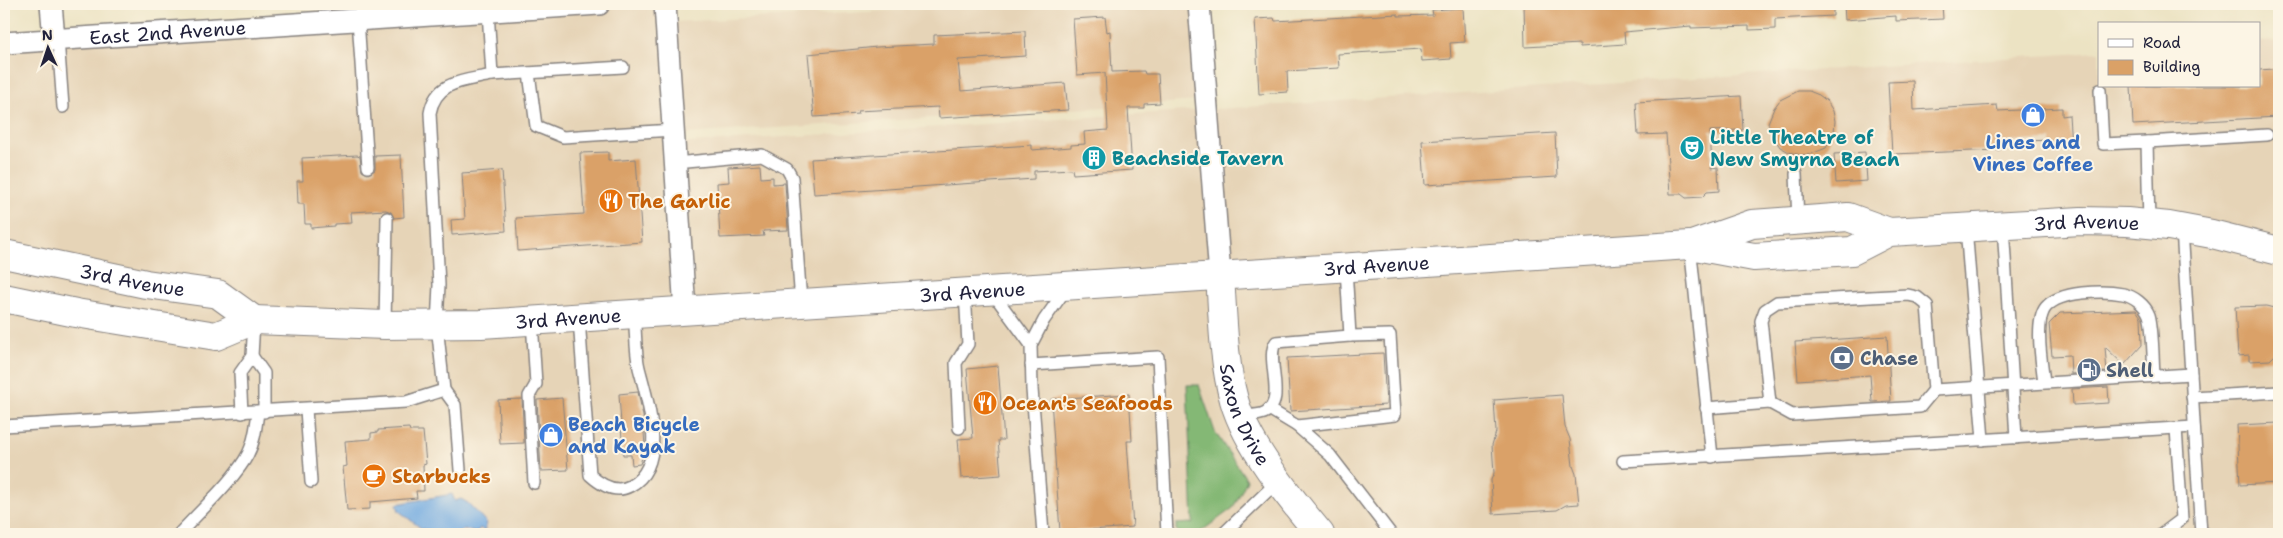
<svg xmlns="http://www.w3.org/2000/svg" width="2283" height="538" viewBox="0 0 2283 538" font-family="'Shantell Sans',sans-serif">
<rect width="100%" height="100%" fill="#fcf5e5"/>
<filter id="ink" filterUnits="userSpaceOnUse"><feTurbulence type="fractalNoise" baseFrequency=".02" numOctaves="2"/><feDisplacementMap in="SourceGraphic" scale="10" xChannelSelector="R" yChannelSelector="G"/><feConvolveMatrix kernelMatrix="1 2 1 2 8 2 1 2 1" color-interpolation-filters="sRGB"/></filter>
<filter id="wash" filterUnits="userSpaceOnUse"><feTurbulence type="fractalNoise" baseFrequency=".0096" numOctaves="4" result="noise"/><feDisplacementMap in="SourceGraphic" scale="20" xChannelSelector="R" yChannelSelector="G"/><feGaussianBlur stdDeviation="1.12" result="paint"/><feColorMatrix in="noise" values="0 0 0 0 0 0 0 0 0 0 0 0 0 0 0 0 0 1.4 0 .05"/><feComposite in="paint" operator="in"/></filter>
<g filter="url(#wash)">
<rect width="100%" height="100%" fill="#ece3c3"/>
<!-- built -->
<g fill="#e6d4b7">
<polygon points="599,4 665,4 674,144 2099,52 2099,86 2259,86 2259,42 2279,41 2279,534 4,534 4,43"/>
<polygon points="1019,4 1191,4 1198,101 682,134 674,22"/>
</g>
<!-- forest -->
<path fill="#84b874" stroke="#536d58" d="M 1187,385 L 1199,385 L 1215,432 L 1247,480 L 1233,508 L 1199,533 C 1190,535 1184,536 1176,530 L 1176,524 L 1193,523 Z"/>
<!-- water -->
<polygon fill="#72aae1" stroke="#4a668e" points="452,494 455,501 461,499 468,503 487,523 484,531 480,528 476,533 464,529 459,534 422,529 399,511 397,504"/>
<g id="blocks">
<!-- building -->
<g fill="#daa167">
<polygon points="1524,4 1542,4 1543,7 1580,4 1833,4 1833,16 1775,19 1775,29 1749,30 1749,26 1691,28 1691,26 1624,32 1625,44 1580,47 1580,44 1525,47"/>
<polygon points="1844,4 1942,4 1943,19 1896,21 1896,16 1845,20"/>
<polygon points="1463,8 1465,42 1450,43 1451,59 1422,61 1421,49 1338,54 1339,68 1287,71 1288,92 1259,94 1255,19 1274,18 1275,21 1398,14 1398,16 1433,15 1432,10"/>
<polygon points="1105,17 1107,32 1110,31 1112,72 1144,71 1145,74 1158,74 1160,103 1144,104 1144,108 1128,108 1132,170 1073,174 1072,169 1034,171 1034,179 814,194 811,159 1032,145 1032,150 1071,147 1071,145 1085,144 1084,132 1108,130 1105,73 1077,75 1073,19"/>
<polygon points="1025,31 1026,56 958,60 961,91 1065,83 1068,110 939,118 938,107 857,111 858,114 814,117 808,54 877,47 934,44 934,35"/>
<polygon points="2274,69 2277,117 2133,125 2131,86 2259,86 2259,70"/>
<polygon points="1913,81 1914,110 1997,105 1998,111 2062,108 2062,116 2069,115 2071,145 2051,146 2051,140 1999,142 2000,150 1892,154 1888,82"/>
<polygon points="1798,91 1809,91 1819,95 1827,101 1833,111 1835,121 1834,132 1826,148 1811,154 1800,155 1789,152 1780,147 1774,138 1768,123 1774,108 1780,100"/>
<polygon points="1741,96 1743,130 1710,131 1712,168 1718,167 1719,191 1707,192 1702,197 1686,198 1681,194 1670,194 1666,134 1638,135 1636,102"/>
<polygon points="1555,133 1557,177 1425,185 1422,141"/>
<polygon points="608,152 608,161 636,159 642,242 518,251 516,218 584,214 580,153"/>
<polygon points="1865,152 1867,181 1836,183 1834,154"/>
<polygon points="357,155 360,156 362,171 368,174 375,170 375,156 401,155 404,217 394,218 391,212 386,210 351,212 352,223 334,224 334,226 311,228 311,224 305,224 304,204 298,204 297,181 303,181 302,158"/>
<polygon points="760,165 761,178 773,177 773,184 785,183 788,230 763,231 764,236 720,238 717,183 729,182 728,167"/>
<polygon points="502,170 506,231 452,235 451,220 465,219 462,173"/>
<polygon points="2266,306 2274,308 2276,354 2270,360 2249,361 2249,355 2238,356 2235,307"/>
<polygon points="2136,310 2141,317 2142,345 2124,365 2105,347 2107,372 2071,374 2070,355 2052,356 2049,324 2060,313"/>
<polygon points="1887,336 1891,401 1872,402 1870,375 1798,380 1795,342"/>
<polygon points="1383,353 1386,405 1290,411 1287,358"/>
<polygon points="998,366 1004,440 998,440 1001,475 961,478 958,439 973,438 967,369"/>
<polygon points="2108,387 2109,403 2073,405 2072,389"/>
<polygon points="638,392 643,416 645,448 640,464 632,465 631,455 623,455 619,394"/>
<polygon points="1129,394 1132,441 1127,441 1133,527 1060,532 1051,399"/>
<polygon points="1562,395 1565,427 1570,439 1573,466 1576,474 1579,504 1566,505 1557,510 1493,514 1491,480 1494,473 1492,445 1496,432 1494,400"/>
<polygon points="562,398 568,470 541,471 537,400"/>
<polygon points="522,399 524,443 500,444 498,400"/>
<polygon points="2279,423 2278,483 2240,485 2237,425"/>
<polygon points="409,428 410,431 423,431 426,464 423,465 424,491 416,491 417,498 370,502 370,509 347,510 343,467 347,466 345,441 371,439 371,433 378,432 378,430"/>
</g>
</g>
</g>
<g filter="url(#ink)">
<use href="#blocks" fill-opacity="0" stroke="#87827f" stroke-width="1"/>
<g fill="none" stroke-linecap="round" stroke-linejoin="round">
<defs>
<g id="service">
<polyline points="358,19 368,167"/>
<polyline points="58,39 63,107"/>
<polyline points="529,73 536,126 563,137 673,130"/>
<polyline points="492,75 623,67"/>
<polyline points="2100,90 2103,144 2147,142 2149,224"/>
<polyline points="2147,142 2267,135"/>
<polyline points="675,163 762,155 787,169 792,178 801,303"/>
<polyline points="1796,174 1798,221"/>
<polyline points="2003,225 2016,438"/>
<polyline points="1966,227 1983,440"/>
<polyline points="2182,229 2201,534"/>
<polyline points="1690,245 1712,457"/>
<polyline points="1346,268 1350,336"/>
<polyline points="992,292 1031,345 1044,320 1066,289"/>
<path d="M 579,318 L 590,475 C 601,485 615,494 630,486 C 669,465 648,402 639,368 C 635,351 636,332 634,314"/>
<polyline points="532,321 536,384 529,396 534,483"/>
<polyline points="385,325 387,218"/>
<polyline points="1031,345 1032,389 1043,534"/>
<polyline points="252,356 264,373 264,412"/>
<polyline points="1031,365 1158,357 1167,534"/>
<path d="M 2044,382 C 2042,364 2034,321 2046,307 C 2060,291 2103,290 2123,294 C 2134,296 2145,305 2149,315 C 2153,327 2153,362 2154,376"/>
<polyline points="444,390 455,405 460,470"/>
<polyline points="2192,397 2279,392"/>
<polyline points="1770,403 1792,415 1920,407 1934,390"/>
<polyline points="1706,408 1770,403 1761,321 1765,310 1777,302 1908,295 1917,297 1927,305 1934,390 2191,374"/>
<polyline points="306,409 311,482"/>
<polyline points="1269,409 1297,426 1330,455 1391,534"/>
<polyline points="242,413 240,373 252,356 254,321"/>
<path d="M 1240,416 C 1247,415 1257,416 1264,413 C 1288,403 1264,357 1276,342 L 1350,336 L 1390,335 L 1395,415 L 1297,426"/>
<path d="M 4,426 L 406,402 L 444,390 L 437,325 L 439,285 L 430,113 C 436,80 465,81 492,75 L 488,11"/>
<polyline points="959,428 956,363 968,344 965,292"/>
<polyline points="1623,461 2194,427"/>
<path d="M 179,534 C 198,513 236,478 248,454 C 255,441 256,426 258,412"/>
<polyline points="1223,534 1278,481"/>
<polyline points="2162,534 2182,519 2176,428"/>
</g>
<g id="minor">
<polyline points="51,4 54,39"/>
<polyline points="665,4 685,311"/>
<polyline points="1199,4 1220,276"/>
<path id="s1" d="M 4,43 L 599,4"/>
</g>
<g id="tertiary">
<path id="s2" d="M 1220,276 C 1223,317 1223,360 1234,400 C 1247,446 1290,498 1320,534"/>
</g>
<g id="secondary">
<polyline points="1692,245 1752,224 1848,217 1889,232"/>
<path id="s3" d="M 4,254 L 146,284 L 218,294 L 254,320"/>
<path id="s4" d="M 4,298 L 76,313 L 216,336 L 254,320 L 385,325 L 481,324 L 1690,245 L 1754,257 L 1852,251 L 1889,232 L 2081,221 L 2127,222 L 2169,226 L 2212,234 L 2279,251"/>
</g>
</defs>
<!-- service casing -->
<use href="#service" stroke="#87827f" stroke-width="14"/>
<!-- minor casing -->
<use href="#minor" stroke="#87827f" stroke-width="24"/>
<!-- tertiary casing -->
<use href="#tertiary" stroke="#87827f" stroke-width="30"/>
<!-- secondary casing -->
<use href="#secondary" stroke="#87827f" stroke-width="30"/>
<!-- service -->
<use href="#service" stroke="#fff" stroke-width="11"/>
<!-- minor -->
<use href="#minor" stroke="#fff" stroke-width="21"/>
<!-- tertiary -->
<use href="#tertiary" stroke="#fff" stroke-width="28"/>
<!-- secondary -->
<use href="#secondary" stroke="#fff" stroke-width="28"/>
</g>
</g>
<!-- icons -->
<defs>
<symbol id="shop-disc" viewBox="-11 -11 22 22"><circle r="9.5" fill="#3f7fe0" stroke="#fcf5e5"/><path d="M-5-2.5h2.3a2.7 3.5 0 0 1 5.4 0H5L5.5 6h-11ZM-1.5-2.5h3a1.5 2.3 0 0 0-3 0Z" fill="#fff"/></symbol>
<symbol id="theatre-disc" viewBox="-11 -11 22 22"><circle r="9.5" fill="#0f9aa8" stroke="#fcf5e5"/><path d="M-5-5.5Q0-4 5-5.5V0Q5 5 0 6Q-5 5-5 0ZM-3.3-2.5H-1v1.5H-3.3ZM1-2.5H3.3v1.5H1ZM-2.8 1Q0 5.5 2.8 1Z" fill="#fff"/></symbol>
<symbol id="building-disc" viewBox="-11 -11 22 22"><circle r="9.5" fill="#0f9aa8" stroke="#fcf5e5"/><path d="M-4-6H4V6H1V3H-1V6H-4ZM-2.5-4.3h1.7v1.8h-1.7ZM.8-4.3h1.7v1.8H.8ZM-2.5-1h1.7V.8h-1.7ZM.8-1h1.7V.8H.8Z" fill="#fff"/></symbol>
<symbol id="restaurant-disc" viewBox="-11 -11 22 22"><circle r="9.5" fill="#e8710a" stroke="#fcf5e5"/><path d="M-5-6h1v4h1v-4h1v4h1v-4h1v5L-1.5 .5V6h-2V.5L-5-1ZM5-6V6H3V1.5H1.5Q1.5-4 5-6Z" fill="#fff"/></symbol>
<symbol id="bank-disc" viewBox="-11 -11 22 22"><circle r="9.5" fill="#5c6f8a" stroke="#fcf5e5"/><path d="M-6-4H6V4H-6ZM0-2.3a2.3 2.3 0 1 0 0 4.6a2.3 2.3 0 1 0 0-4.6Z" fill="#fff"/></symbol>
<symbol id="fuel-disc" viewBox="-11 -11 22 22"><circle r="9.5" fill="#5c6f8a" stroke="#fcf5e5"/><path d="M-5.5-6h7V0h2V4h1.3V-2.5L3-4.5l.8-.8L6-3V5H2.5V1h-1V6h-7ZM-4.2-4.7v3.2H.2V-4.7Z" fill="#fff"/></symbol>
<symbol id="cafe-disc" viewBox="-11 -11 22 22"><circle r="9.5" fill="#e8710a" stroke="#fcf5e5"/><path d="M-5.5-4.5H6V0H3Q3 3.5 0 3.5H-2.5Q-5.5 3.5-5.5 0ZM3-3.2v2h1.7v-2ZM-6 4.5H4V6H-6Z" fill="#fff"/></symbol>
</defs>
<g fill-rule="evenodd">
<use href="#shop-disc" x="2019" y="101" width="28" height="28"/>
<use href="#theatre-disc" x="1678" y="134" width="28" height="28"/>
<use href="#building-disc" x="1080" y="144" width="28" height="28"/>
<use href="#restaurant-disc" x="597" y="187" width="28" height="28"/>
<use href="#bank-disc" x="1828" y="344" width="28" height="28"/>
<use href="#fuel-disc" x="2075" y="356" width="28" height="28"/>
<use href="#restaurant-disc" x="971" y="389" width="28" height="28"/>
<use href="#shop-disc" x="537" y="421" width="28" height="28"/>
<use href="#cafe-disc" x="360" y="462" width="28" height="28"/>
</g>
<g text-anchor="middle" stroke-width="4" stroke-linejoin="round" paint-order="stroke">
<!-- street labels -->
<g font-size="19" fill="#22223b" stroke="#fcf5e5">
<text dy="7" stroke="none"><textPath href="#s1" startOffset="164">East 2nd Avenue</textPath></text>
<text dy="7" stroke="none"><textPath href="#s4" startOffset="2098">3rd Avenue</textPath></text>
<text dy="7" stroke="none"><textPath href="#s4" startOffset="1381">3rd Avenue</textPath></text>
<text dy="7" stroke="none"><textPath href="#s3" startOffset="131">3rd Avenue</textPath></text>
<text dy="7" stroke="none"><textPath href="#s4" startOffset="976">3rd Avenue</textPath></text>
<text dy="7" stroke="none"><textPath href="#s4" startOffset="571">3rd Avenue</textPath></text>
<text dy="7" stroke="none"><textPath href="#s2" startOffset="142">Saxon Drive</textPath></text>
</g>
<!-- culture labels -->
<g font-size="19" font-weight="bold" fill="#0d838f" stroke="#fcf5e5" text-anchor="start">
<text x="1710" y="144">Little Theatre of<tspan x="1710" dy="22">New Smyrna Beach</tspan></text>
<text x="1112" y="165">Beachside Tavern</text>
</g>
<!-- shop labels -->
<g font-size="19" font-weight="bold" fill="#366cbe" stroke="#fcf5e5">
<text x="2033" y="149">Lines and<tspan x="2033" dy="22">Vines Coffee</tspan></text>
<text x="568" y="431" text-anchor="start">Beach Bicycle<tspan x="568" dy="22">and Kayak</tspan></text>
</g>
<!-- food labels -->
<g font-size="19" font-weight="bold" fill="#c56008" stroke="#fcf5e5" text-anchor="start">
<text x="628" y="208">The Garlic</text>
<text x="1002" y="410">Ocean's Seafoods</text>
<text x="392" y="483">Starbucks</text>
</g>
<!-- service labels -->
<g font-size="19" font-weight="bold" fill="#4e5e75" stroke="#fcf5e5" text-anchor="start">
<text x="1860" y="365">Chase</text>
<text x="2106" y="377">Shell</text>
</g>
</g>
<!-- margin -->
<rect width="2283" height="538" fill="none" stroke="#fcf5e5" stroke-width="20"/>
<!-- legend -->
<rect x="2098" y="22" width="162" height="65" fill="#fcf5e5" stroke="#a5a1a1"/>
<rect x="2108" y="39" width="25" height="8" fill="#ffffff" stroke="#a5a1a1"/>
<text x="2143" y="48" font-size="15" fill="#22223b">Road</text>
<rect x="2108" y="60" width="25" height="15" fill="#daa167" stroke="#a5a1a1"/>
<text x="2143" y="72" font-size="15" fill="#22223b">Building</text>
<!-- north arrow -->
<g transform="translate(48 48) rotate(357)" stroke="#fcf5e5" stroke-width="4" paint-order="stroke">
<path d="M0-4L9 19L0 12L-9 19Z" fill="#22223b"/>
<text y="-8" font-size="14" font-weight="bold" text-anchor="middle" fill="#22223b">N</text>
</g>
</svg>
